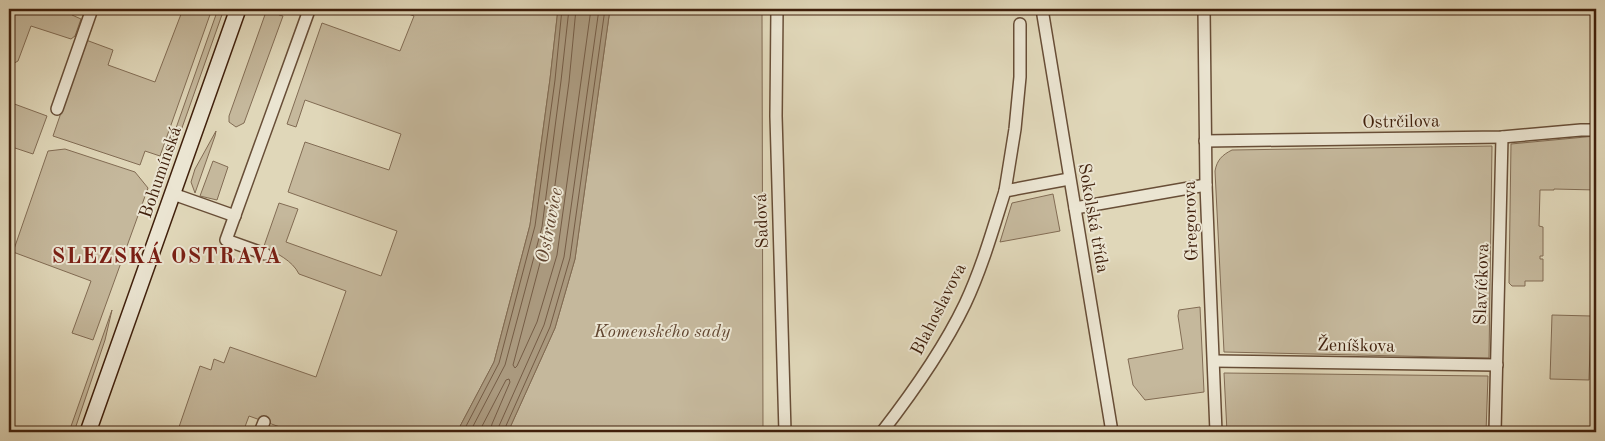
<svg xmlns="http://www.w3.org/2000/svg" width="1605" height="441" viewBox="0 0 1605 441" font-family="'Old Standard TT',serif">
<rect width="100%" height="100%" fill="#e0d7b9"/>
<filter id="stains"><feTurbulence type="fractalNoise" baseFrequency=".004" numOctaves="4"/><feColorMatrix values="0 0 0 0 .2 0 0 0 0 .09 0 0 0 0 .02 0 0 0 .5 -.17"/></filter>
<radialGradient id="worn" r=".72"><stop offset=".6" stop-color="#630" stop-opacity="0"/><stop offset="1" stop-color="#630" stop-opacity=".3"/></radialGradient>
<!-- green -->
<g fill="#c5b89c" stroke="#826c54">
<polygon points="9,9 74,9 72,15 81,19 75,36 71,39 31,26 18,61 9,66"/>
<polygon points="183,9 212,9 160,156 145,151 140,165 53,136 86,40 113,50 108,65 155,82"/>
<polygon points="218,9 224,9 160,190 145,216"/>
<polygon points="267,9 281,9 279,15 283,16 244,123 236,127 229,122 229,116"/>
<path d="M 395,9 L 558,9 L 550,79 L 530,225 L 494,362 L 457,432 L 294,432 L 249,416 L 243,432 L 194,432 L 179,427 L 200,366 L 211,370 L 214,359 L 224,363 L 230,347 L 316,377 L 346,291 L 299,274 C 292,260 277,254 264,246 L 279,203 L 298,209 L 286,242 L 381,276 L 397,231 L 288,192 L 305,142 L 389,170 L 401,134 L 305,100 L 296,127 L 287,124 L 322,23 L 400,51 L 414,16 Z"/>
<polygon points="610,9 762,9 763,432 508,432 555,328 575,259"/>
<polygon points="9,102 47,116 33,154 9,146"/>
<polygon points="216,131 215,136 195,193 191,182 195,169"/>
<polygon points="1596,136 1596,190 1554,189 1554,190 1540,190 1539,226 1543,227 1543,256 1540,256 1540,259 1543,259 1543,281 1525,281 1525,286 1512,286 1509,283 1511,144"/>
<path d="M 1492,146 L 1489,358 L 1224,352 L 1215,171 C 1217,160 1222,155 1232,150 Z"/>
<polygon points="65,149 135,172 148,188 93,340 72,333 91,281 13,252 48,151"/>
<polygon points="213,161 228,167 217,200 200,196"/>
<polygon points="1053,194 1060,231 1000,242 1012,203"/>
<polygon points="1200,307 1204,392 1145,400 1133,385 1128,359 1183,349 1178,316 1179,310"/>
<polygon points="112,310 105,340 74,432 69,432"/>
<polygon points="1552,315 1591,316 1589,380 1550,379"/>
<polygon points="1224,373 1488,376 1486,432 1227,432"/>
</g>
<!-- water -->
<polygon fill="#aa997e" stroke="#806950" points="558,9 610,9 575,259 555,328 508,432 457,432 494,362 530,225 550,79"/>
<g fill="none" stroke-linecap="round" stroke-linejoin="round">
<!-- shore -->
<g stroke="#755c45" stroke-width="1">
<polyline points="576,9 569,82 549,229 513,365 515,368 517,366 537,322 557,255 591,9"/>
<polyline points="463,432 499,363 535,226 555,80 562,9"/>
<polyline points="470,432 505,365 542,227 561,81 569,9"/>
<polyline points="479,432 506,380 509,379 510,382 492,424 490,432"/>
<polyline points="498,432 499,426 544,325 564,257 599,9"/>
<polyline points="504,432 505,428 550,327 570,258 605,9"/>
</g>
<defs>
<g id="minor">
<polyline points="777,9 776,116 785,432"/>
<polyline points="1042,9 1112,432"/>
<polyline points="1204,9 1206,185 1216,432"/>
<polyline points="57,109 92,9"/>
<polyline points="1205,141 1502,137 1581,130 1596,130"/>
<polyline points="1005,191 1015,129 1020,77 1020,24"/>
<polyline points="173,194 235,216"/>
<polyline points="1075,208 1206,185"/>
<polyline points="265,254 226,240 308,13"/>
<polyline points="1214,361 1497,365"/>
<polyline points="260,432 264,422"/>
<path d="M 882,432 C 913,392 943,350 965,304 C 982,268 993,229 1005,191 L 1069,179"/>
<polyline points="1495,432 1502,137"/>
</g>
<polyline id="secondary" points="88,432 238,9"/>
</defs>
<!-- minor casing -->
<use href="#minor" stroke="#684e37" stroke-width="14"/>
<!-- secondary casing -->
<use href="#secondary" stroke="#40200c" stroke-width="18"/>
<!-- minor -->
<use href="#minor" stroke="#ebe5d2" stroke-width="11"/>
<!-- secondary -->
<use href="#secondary" stroke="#ebe5d2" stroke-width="15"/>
</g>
<g text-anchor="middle" stroke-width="4" stroke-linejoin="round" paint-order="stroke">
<!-- street labels -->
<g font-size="18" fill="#40200c" stroke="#ebe5d2">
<text transform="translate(1401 121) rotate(-1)" y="6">Ostrčilova</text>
<text transform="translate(160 172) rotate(-71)" y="6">Bohumínská</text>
<text transform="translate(1094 218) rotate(80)" y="6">Sokolská třída</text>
<text transform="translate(761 221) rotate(-92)" y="6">Sadová</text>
<text transform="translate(1190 221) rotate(-92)" y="6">Gregorova</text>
<text transform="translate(1481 284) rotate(-88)" y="6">Slavíčkova</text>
<text transform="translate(938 309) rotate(-63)" y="6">Blahoslavova</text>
<text transform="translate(1356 345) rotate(1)" y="6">Ženíškova</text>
</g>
<!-- park labels -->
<g font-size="18" font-style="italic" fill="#614630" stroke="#ebe5d2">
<text x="662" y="337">Komenského sady</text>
</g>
<!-- water labels -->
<g font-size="19" font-style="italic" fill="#60442e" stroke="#ebe5d2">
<text transform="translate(548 225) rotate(-79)" y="7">Ostravice</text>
</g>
<!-- district labels -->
<g font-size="22" font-weight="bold" letter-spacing="1" fill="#7a1f14" stroke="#ebe5d2">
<text x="167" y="263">SLEZSKÁ OSTRAVA</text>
</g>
</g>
<!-- margin -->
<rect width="1605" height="441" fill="none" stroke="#e0d7b9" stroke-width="30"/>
<rect x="10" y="10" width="1585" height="421" fill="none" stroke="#40200c" stroke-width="2.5"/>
<rect x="15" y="15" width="1575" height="411" fill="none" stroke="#40200c"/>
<rect width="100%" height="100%" filter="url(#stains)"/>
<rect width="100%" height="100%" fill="url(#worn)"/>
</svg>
